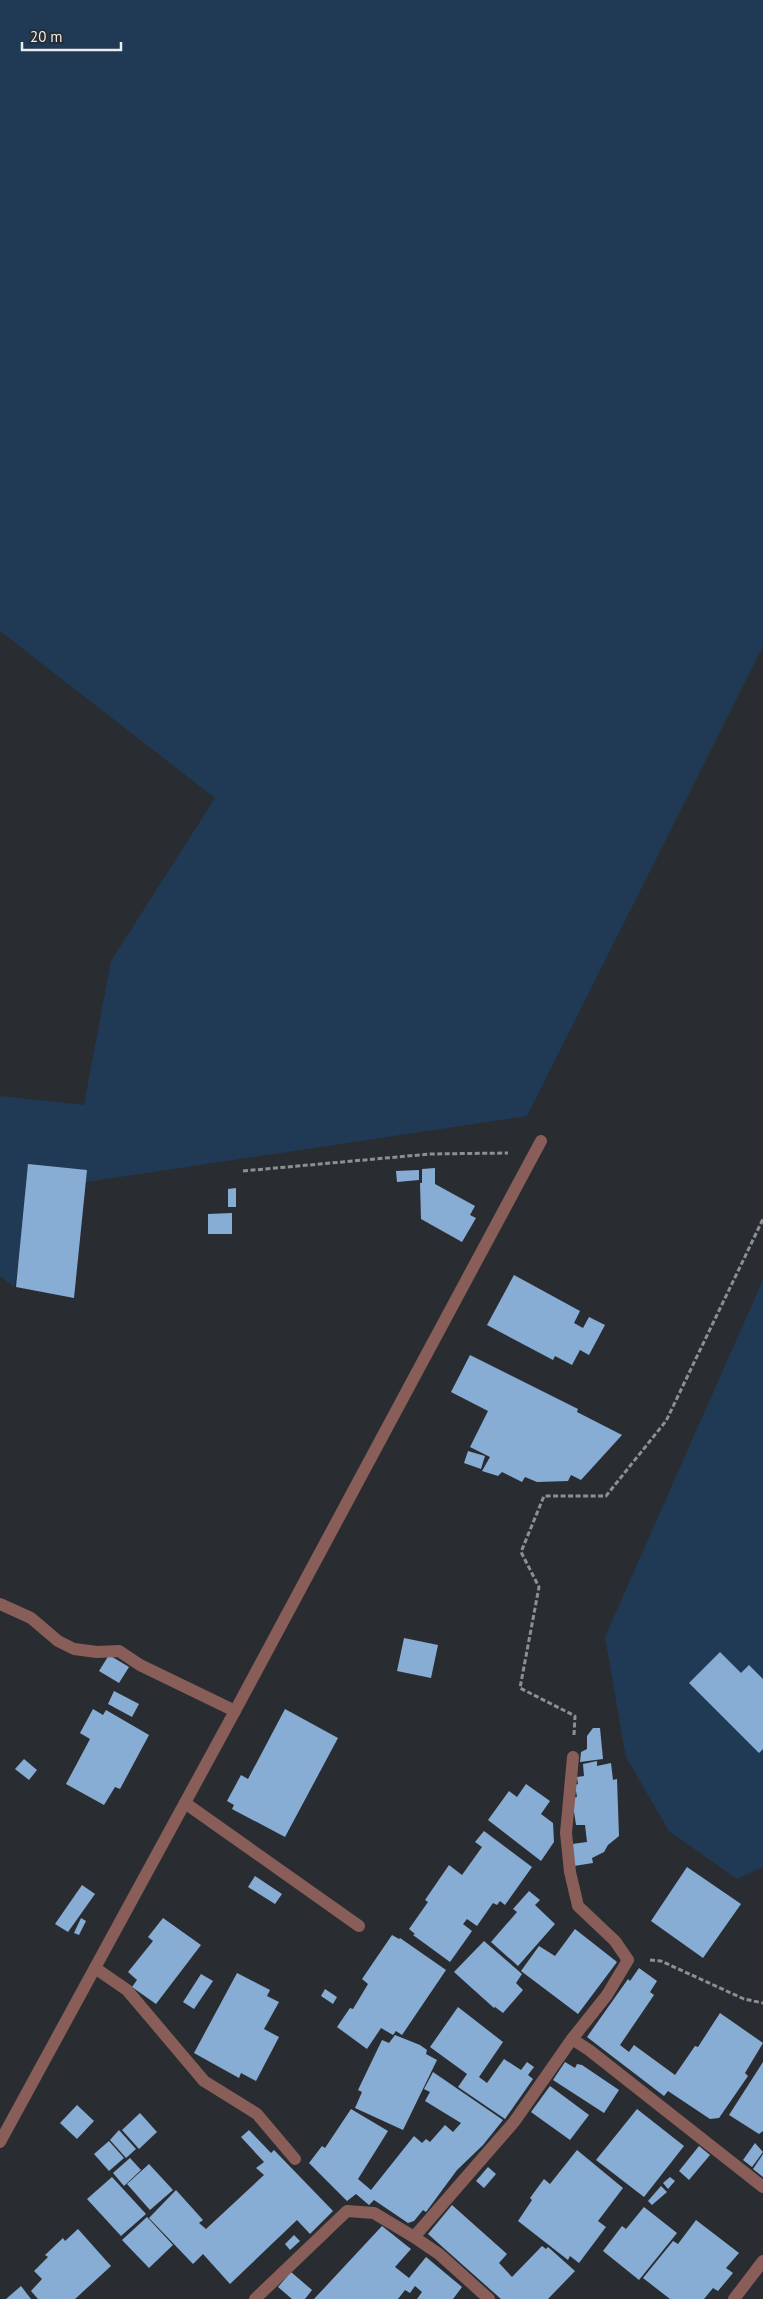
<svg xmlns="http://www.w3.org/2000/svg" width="763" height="2299" viewBox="0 0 763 2299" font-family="'PT Sans',sans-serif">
<rect width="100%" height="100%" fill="#292d31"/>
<!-- green -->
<g fill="#203a55">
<polygon points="0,0 763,0 763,646 527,1116 33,1190 14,1287 0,1276 0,1096 84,1105 111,961 215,798 0,631"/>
<polygon points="763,1280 763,1867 737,1879 669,1831 626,1757 605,1637"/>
</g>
<!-- building -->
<g fill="#88add5">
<polygon points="28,1164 87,1170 74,1298 16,1287"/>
<polygon points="435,1168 435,1184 475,1206 470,1215 476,1218 462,1242 421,1219 420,1183 422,1183 422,1169"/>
<polygon points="419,1170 419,1180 397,1182 396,1171"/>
<polygon points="236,1188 236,1207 228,1207 228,1189"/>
<polygon points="232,1213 232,1234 208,1234 208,1214"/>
<polygon points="514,1275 580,1311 574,1323 583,1328 589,1317 605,1325 589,1355 580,1350 572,1365 555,1356 553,1360 487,1325"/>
<polygon points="470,1355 578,1409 577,1412 622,1435 581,1480 571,1475 568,1481 537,1482 525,1477 522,1482 502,1472 498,1476 482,1471 490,1457 470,1447 488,1411 451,1392"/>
<polygon points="468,1451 485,1456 481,1469 464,1463"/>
<polygon points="404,1638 438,1645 431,1678 397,1671"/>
<polygon points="720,1652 741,1673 749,1665 763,1679 763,1749 759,1753 689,1683"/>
<polygon points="109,1655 129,1667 119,1683 99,1671"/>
<polygon points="114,1691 139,1704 132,1717 108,1704"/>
<polygon points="93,1709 103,1715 106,1710 149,1735 120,1789 115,1787 104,1805 66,1784 90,1739 80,1733"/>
<polygon points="285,1709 338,1738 285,1837 232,1809 234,1805 227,1801 241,1775 248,1779"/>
<polygon points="593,1728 600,1728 603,1759 580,1762 581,1752 587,1749 587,1736"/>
<polygon points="24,1759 37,1770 29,1780 15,1769"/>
<polygon points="597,1761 597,1766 611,1763 613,1780 617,1779 619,1836 608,1845 604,1852 592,1858 593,1863 574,1866 572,1844 587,1842 585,1825 576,1825 572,1798 577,1797 575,1785 578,1784 577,1777 584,1776 583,1764"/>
<polygon points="526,1784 550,1801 541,1814 553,1823 554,1842 541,1861 488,1820 509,1791 517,1797"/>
<polygon points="484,1831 532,1867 505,1905 500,1901 497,1905 493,1903 477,1926 467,1919 463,1924 472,1931 450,1962 413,1935 415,1934 409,1929 428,1902 425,1900 449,1865 462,1875 482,1847 475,1842"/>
<polygon points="687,1867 741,1904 703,1958 651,1921"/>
<polygon points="255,1876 282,1894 275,1904 248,1887"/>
<polygon points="82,1885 95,1894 68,1932 55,1924"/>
<polygon points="529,1891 540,1900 535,1905 555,1924 518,1966 491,1942 517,1912 513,1909"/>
<polygon points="81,1918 86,1921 79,1935 74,1933"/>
<polygon points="163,1918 201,1945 156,2004 132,1987 137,1980 128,1972 153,1941 148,1937"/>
<polygon points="575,1929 617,1962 578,2014 521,1971 539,1946 555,1956"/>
<polygon points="392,1935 399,1939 400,1938 446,1970 402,2035 396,2031 393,2035 381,2028 367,2049 337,2027 350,2008 353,2009 368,1984 362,1979"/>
<polygon points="484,1941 522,1974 516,1983 523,1990 503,2013 495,2007 499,2002 494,2008 454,1972"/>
<polygon points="639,1968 657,1981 650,1992 654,1995 620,2045 629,2052 634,2045 675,2075 695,2046 698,2047 720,2013 763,2043 745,2073 748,2076 719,2118 710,2119 668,2091 664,2096 587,2037 628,1979 630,1981"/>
<polygon points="237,1973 270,1990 267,1996 279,2002 264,2029 279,2037 256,2081 241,2073 239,2078 194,2053"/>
<polygon points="201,1974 213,1981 194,2009 183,2002"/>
<polygon points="325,1989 337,1997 333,2004 321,1996"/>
<polygon points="458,2007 503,2042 479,2077 487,2083 504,2059 521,2070 527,2062 534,2067 528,2075 533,2079 505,2119 458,2087 467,2074 430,2047"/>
<polygon points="395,2035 420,2045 427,2050 426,2054 437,2060 403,2130 355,2108 362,2092 358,2090 382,2040 389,2043"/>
<polygon points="565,2062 575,2068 577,2064 582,2065 619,2090 604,2113 553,2080"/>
<polygon points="763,2062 763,2131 759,2134 729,2115"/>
<polygon points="433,2072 503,2120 483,2145 457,2170 426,2212 423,2210 414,2221 408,2223 374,2200 369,2205 356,2194 347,2201 309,2163 322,2146 325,2148 351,2109 388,2131 358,2179 371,2190 414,2136 422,2143 426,2139 430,2142 445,2125 453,2132 461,2123 425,2101 430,2092 424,2089"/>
<polygon points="550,2086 589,2115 570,2140 531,2112"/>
<polygon points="77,2105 94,2121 77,2139 60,2123"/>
<polygon points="637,2109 684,2146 644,2197 596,2160"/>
<polygon points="140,2113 157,2132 139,2149 122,2130"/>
<polygon points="119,2130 136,2149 126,2158 110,2140"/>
<polygon points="249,2130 271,2153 274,2150 333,2211 310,2234 297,2220 230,2284 203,2254 193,2264 149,2218 176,2190 203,2220 199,2223 206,2229 264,2175 256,2168 264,2162 241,2137"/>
<polygon points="109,2141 124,2158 109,2171 94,2154"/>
<polygon points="755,2143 763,2152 752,2167 743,2160"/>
<polygon points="699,2146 710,2155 689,2180 679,2171"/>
<polygon points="577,2150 623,2188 598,2221 606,2227 579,2263 570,2256 568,2260 518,2221 532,2200 530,2198 544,2179 550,2184"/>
<polygon points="763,2154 763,2177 753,2169"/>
<polygon points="130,2158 141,2170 124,2186 113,2173"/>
<polygon points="149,2164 173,2190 150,2210 127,2184"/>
<polygon points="488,2167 496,2174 484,2188 476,2181"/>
<polygon points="112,2177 146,2214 121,2236 87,2199"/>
<polygon points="670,2177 675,2181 668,2189 663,2183"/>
<polygon points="661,2186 667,2192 652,2205 648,2201"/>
<polygon points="452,2205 507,2254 499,2263 512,2277 542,2246 546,2249 548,2247 575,2271 548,2299 501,2299 428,2234"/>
<polygon points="644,2207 677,2233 639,2280 603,2251 622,2226 626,2229"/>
<polygon points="147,2217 173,2245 149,2268 122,2240"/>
<polygon points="696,2220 739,2253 726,2268 733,2273 718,2291 713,2288 704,2299 670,2299 643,2278 673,2241 678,2244"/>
<polygon points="382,2226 411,2249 395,2267 409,2278 426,2257 462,2287 453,2299 417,2299 422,2292 415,2286 410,2293 405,2290 398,2299 314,2299"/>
<polygon points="78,2229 111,2266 75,2299 38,2299 31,2291 42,2279 34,2271 48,2257 45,2255 63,2238 65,2241"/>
<polygon points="294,2235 300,2241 290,2250 285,2244"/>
<polygon points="291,2272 312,2290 305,2299 292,2299 278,2287"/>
<polygon points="21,2286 31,2299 6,2299"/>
</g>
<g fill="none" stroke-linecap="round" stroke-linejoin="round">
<!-- path -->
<g stroke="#8c9093" stroke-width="3" stroke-dasharray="5 2.5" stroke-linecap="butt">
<polyline points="243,1171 430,1154 508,1153"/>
<polyline points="574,1735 575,1716 520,1688 539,1587 521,1552 544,1496 606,1496 666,1421 763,1219"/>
<polyline points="650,1960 661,1961 744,1999 763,2003"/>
</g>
<!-- service -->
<polyline stroke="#895d58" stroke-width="12" points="185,1803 359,1926"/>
<!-- minor -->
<g stroke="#895d58" stroke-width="12">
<polyline points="0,1604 31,1618 58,1641 74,1649 97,1652 119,1651 140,1665 235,1711"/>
<polyline points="95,1968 127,1990 204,2081 257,2114 295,2159"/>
<polyline points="572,2039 589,2050 763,2187"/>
<polyline points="414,2237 514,2122 572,2039 607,1995 628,1960 615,1941 578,1906 570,1872 566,1833 573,1757"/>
<polyline points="255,2299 347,2211 374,2213 414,2237 439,2254 489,2299"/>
<polyline points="734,2299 763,2261"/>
</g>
<!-- tertiary -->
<polyline stroke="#895d58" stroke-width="12" points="0,2142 235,1711 541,1141"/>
</g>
<!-- scale -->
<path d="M22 42v8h99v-8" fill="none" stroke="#eaedef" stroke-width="2.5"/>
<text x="30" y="42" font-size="15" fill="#eaedef" stroke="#292d31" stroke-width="4" paint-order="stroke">20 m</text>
</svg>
